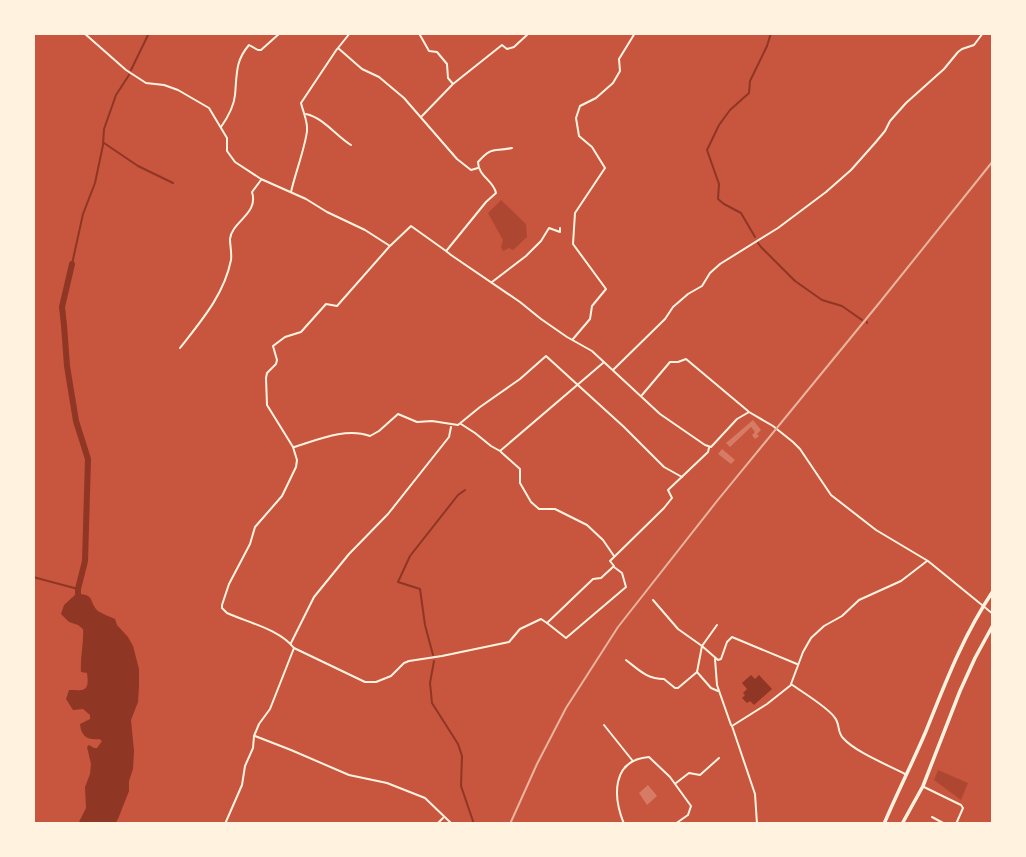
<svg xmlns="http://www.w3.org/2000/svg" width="1026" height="857" viewBox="0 0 1026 857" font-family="Inter,sans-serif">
<rect width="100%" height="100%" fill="#c8553d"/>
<!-- green -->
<g fill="#ae4732">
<polygon points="501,200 526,224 527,237 513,250 509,248 503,251 501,247 503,240 488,213"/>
<polygon points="938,770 968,783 961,800 934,780"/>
</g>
<!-- water -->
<g fill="#8f3625">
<path d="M 76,594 C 96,594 88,601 98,611 C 103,614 110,617 115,619 L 117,625 L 128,637 L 133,646 L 139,669 L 139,686 L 138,702 L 131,720 L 134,751 L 133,769 L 129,781 L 129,791 L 118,819 L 115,824 L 78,824 L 86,808 L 85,787 L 90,774 L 91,764 L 87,747 L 89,745 L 94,748 L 97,748 L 102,741 L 99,739 C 88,740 81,737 80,724 L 90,719 L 90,715 L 83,709 L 73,710 L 66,699 L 69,690 C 83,690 90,693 87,673 L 81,672 C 80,657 84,643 83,629 L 78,625 L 69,622 L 61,614 L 64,605 Z"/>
<polygon points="751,675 755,679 759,675 772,689 754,705 750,701 747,703 742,698 745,695 743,693 747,689 742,683"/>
</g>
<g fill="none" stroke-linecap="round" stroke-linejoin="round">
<!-- stream -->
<g stroke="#8f3625" stroke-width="2">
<polyline points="131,70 149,33"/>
<polyline points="104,143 138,166 173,183"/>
<polyline points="755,237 741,213 724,204 718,199 719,184 707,150 719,125 730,110 749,93 750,81 767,46 771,33"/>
<polyline points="758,243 761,247 795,281 822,300 842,306 862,320"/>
<polyline points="72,264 83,214 95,183 103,145 104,129 116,95 129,75"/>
<polyline points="867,322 867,323"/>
<polyline points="33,577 78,589"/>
<polyline points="433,655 425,625 420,589 398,582 410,556 458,495 465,490"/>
<polyline points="434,661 430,683 432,703 458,744 462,756 461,786 474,824"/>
</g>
<!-- river -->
<polyline stroke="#8f3625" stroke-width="6" points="72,264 62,307 64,325 67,366 76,421 88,459 85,561 78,589 78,600"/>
</g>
<!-- building -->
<g fill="#d67c66">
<polygon points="753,420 761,430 757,434 759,436 755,439 752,435 755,432 751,427 730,447 726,443"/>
<polygon points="722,449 735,460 731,464 718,454"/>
<polygon points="648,785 657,796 647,805 639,793"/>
</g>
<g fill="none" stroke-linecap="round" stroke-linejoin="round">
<!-- minor -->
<g stroke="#fff3e0" stroke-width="2">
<polyline points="350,33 338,48 362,69 379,77 404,98 457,159 471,170 478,168"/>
<polyline points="421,33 420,35 429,51 437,52 447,64 448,78 453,84 502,45 507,49 514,47 529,33"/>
<path d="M 306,114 C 324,118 336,136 351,145"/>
<polyline points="422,116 452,85"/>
<path d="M 221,127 C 228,117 234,106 235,95 C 237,75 235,61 249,45 L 258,50 L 261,50 L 280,33"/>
<path d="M 291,192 C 295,174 305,148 307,131 C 308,121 303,112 301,103 L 337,49"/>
<path d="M 447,250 L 486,202 L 496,193 C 494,181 478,176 478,162 C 492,146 493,152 512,148"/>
<polyline points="492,282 526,256 541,241 549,228 560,232 560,228"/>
<polyline points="573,339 590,319 592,306 606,289 573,244 575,213 605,168 592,147 579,136 576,118 580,106 596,98 613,83 620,71 619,59 635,33"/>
<path d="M 180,348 C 201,321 224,295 231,260 C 232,253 230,246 230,239 C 232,221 259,214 252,192 L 261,180"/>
<polyline points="642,395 670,362 678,362 686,359 748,411"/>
<polyline points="461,424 475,433 491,446 500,451 603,363"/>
<path d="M 294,447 C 317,440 346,427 370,436 L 379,431 L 398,414 L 417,422 L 432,421 L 458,425 L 480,407 L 520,379 L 546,356 L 624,427 L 664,467 L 682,477"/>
<polyline points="501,452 520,469 520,483 531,502 539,509 555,509 587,525 603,540 614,556"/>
<polyline points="653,600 678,629 702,646 718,660 721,659 727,642 732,637 797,664"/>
<polyline points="547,623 566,638 626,587 622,573 614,567"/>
<polyline points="717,625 702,646 697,672 711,688 718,691"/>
<polyline points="291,643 314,597 349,554 388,514 449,437 451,427"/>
<polyline points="294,648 365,682 376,682 391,676 404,663 409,661 442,656 509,642 520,629 541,619 547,623 593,579 601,578 614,566 610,561 664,508 672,498 668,490 708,452 709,448"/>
<polyline points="715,659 717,685 731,725"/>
<path d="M 626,660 C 639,670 647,679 664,679 L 675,688 L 678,688 L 697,672"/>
<polyline points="604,725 632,760"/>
<polyline points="255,736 291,750 349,775 387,783 425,798 452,824"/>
<path d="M 905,774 C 888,765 855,752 843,738 C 837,732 840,724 835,718 C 829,708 802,692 791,684 L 803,652 L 811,638 L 824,626 L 842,616 L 859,600 L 901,581 L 927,561"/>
<polyline points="676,783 689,773 700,775 719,758"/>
<polyline points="924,787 961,805 963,808 956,824"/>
<polyline points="932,817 945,824"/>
<path d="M 225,824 L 242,785 L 245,766 L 253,748 L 254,736 L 259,724 L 270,709 L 294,648 C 279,629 249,623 227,613 L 222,608 L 222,605 L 229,584 L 250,544 L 255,527 L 282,496 L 296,467 L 297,460 L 293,447 L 267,405 L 266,378 L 267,373 L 276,364 L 277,360 L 273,346 L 285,337 L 301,332 L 326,304 L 337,306 L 389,247"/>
<polyline points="437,824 443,818"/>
<path d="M 624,824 C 613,797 611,760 649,757 L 670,777 L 691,806 L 688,815 L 675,824"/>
<polyline points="757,824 755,794 732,726 767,704 791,685"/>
</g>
<!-- tertiary -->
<g stroke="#fff3e0" stroke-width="2">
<polyline points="84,33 126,70 146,83 164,85 178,90 209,108 227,138 227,151 235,162 261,179 306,199 327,212 365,230 390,246 411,226 446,251 451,255 520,302 541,319 567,337 592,351 660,414 705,445 711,447 737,419 749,412 773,426 793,442 800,449 831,495 876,530 928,561 993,614"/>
<polyline points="613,370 665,319 673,307 688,294 702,286 710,273 720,264 778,228 826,192 851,170 875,143 885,131 890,121 906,103 944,69 958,52 962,49 974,45 983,33"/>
</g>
<!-- trunk -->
<g stroke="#fff3e0" stroke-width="3.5">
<path d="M 884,824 C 897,793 913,762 926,731 C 946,681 963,636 993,591"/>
<polyline points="902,824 923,786 960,691 975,658 993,625"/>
</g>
<!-- rail -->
<polyline stroke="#e9b49f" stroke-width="2" points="510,824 537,764 566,708 618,627 717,501 880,302 993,161"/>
</g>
<!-- border -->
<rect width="1026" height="857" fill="none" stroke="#fff3e0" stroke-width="70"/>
</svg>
